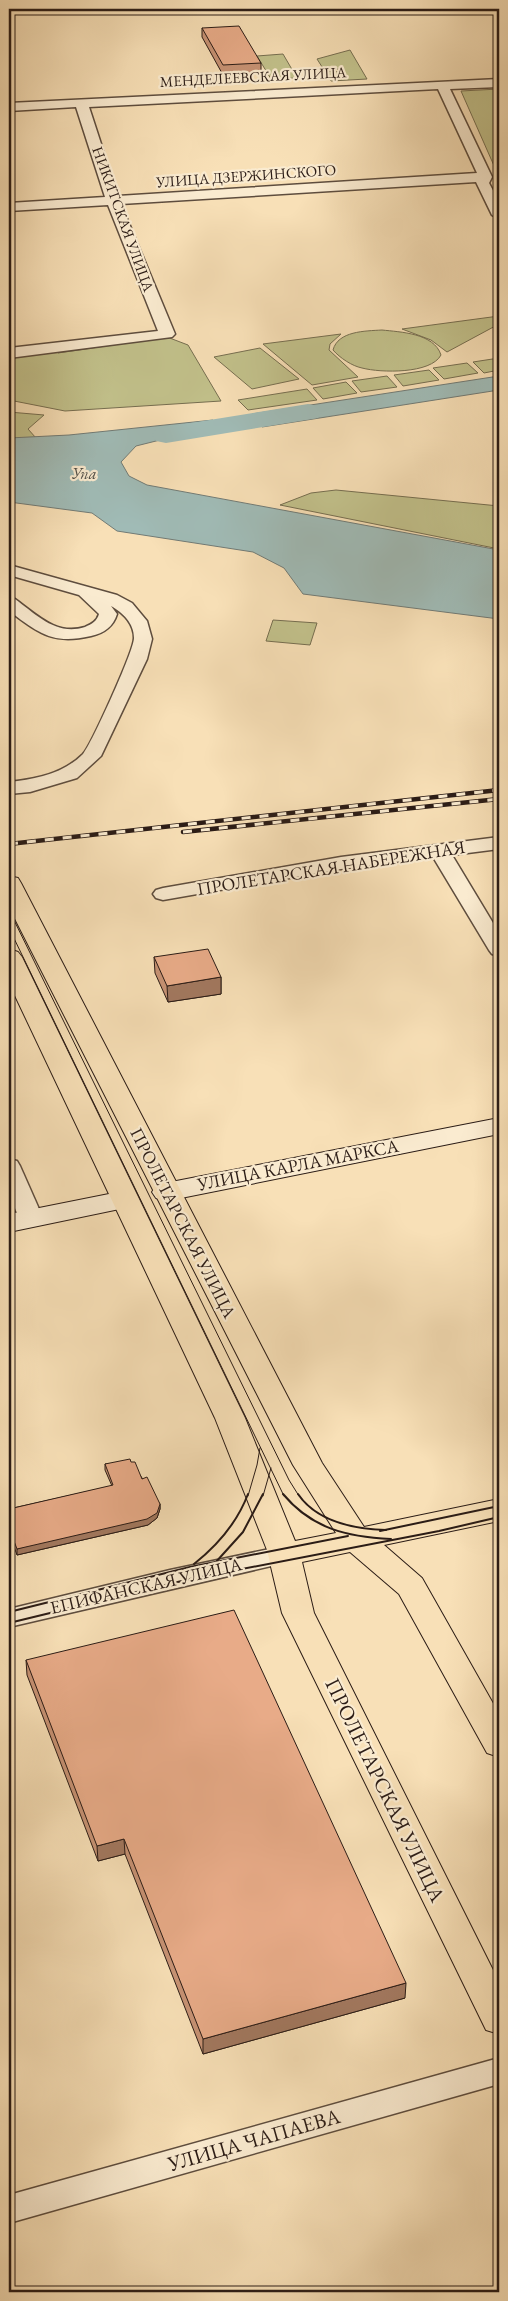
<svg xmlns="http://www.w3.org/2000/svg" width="508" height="2301" viewBox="0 0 508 2301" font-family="'EB Garamond',serif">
<rect width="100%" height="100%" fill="#f8e0b7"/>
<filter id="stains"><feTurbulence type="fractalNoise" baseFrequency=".004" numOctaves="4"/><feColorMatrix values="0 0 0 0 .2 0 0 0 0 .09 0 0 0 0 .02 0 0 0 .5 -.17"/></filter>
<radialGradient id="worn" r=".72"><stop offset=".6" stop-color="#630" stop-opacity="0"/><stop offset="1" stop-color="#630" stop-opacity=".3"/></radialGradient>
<!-- green -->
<g fill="#c2c18b" stroke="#766e50">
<polygon points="350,50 367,79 331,81 326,71 340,72 339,69 324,70 317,59"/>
<polygon points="283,54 297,78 271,79 257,56"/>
<polygon points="499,89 499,177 461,91"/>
<polygon points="499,316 499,324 447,352 431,340 402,329"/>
<path d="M 382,330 C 400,332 434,333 441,355 C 431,374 381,373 362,368 C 352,366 340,358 333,350 C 338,331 365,331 382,330 Z"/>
<polygon points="341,334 330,344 329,350 358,377 312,385 263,344"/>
<polygon points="167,337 188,345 221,401 65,411 9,400 9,353 55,349 58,353"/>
<polygon points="260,348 299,379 252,389 214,357"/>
<polygon points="499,358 499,370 484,373 473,362"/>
<polygon points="467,363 478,373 444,379 433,368"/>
<polygon points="429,370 439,380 403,386 394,375"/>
<polygon points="387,376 397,387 361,392 352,381"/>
<polygon points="346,382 357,393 323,399 313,388"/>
<polygon points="307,389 317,400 248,410 238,400"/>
<polygon points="9,412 44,415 28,429 36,438 9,439"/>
<polygon points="336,490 499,506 499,549 280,505 311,493"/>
<polygon points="273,620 317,623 310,645 266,641"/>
</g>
<!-- water -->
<g fill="#a0bbb6" stroke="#717b76">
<polygon points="499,376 499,390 262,427 252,414"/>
<polygon points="213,420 221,430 172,437 136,446 121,462 129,476 147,485 499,550 499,619 303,594 284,568 253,552 117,531 92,513 9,502 9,438 69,435"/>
</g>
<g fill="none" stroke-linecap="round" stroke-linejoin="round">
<!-- river -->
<polygon fill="#a0bbb6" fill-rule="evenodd" points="308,404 318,406 322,412 318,418 166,443 156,441 152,435 156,429 166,427"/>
<defs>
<g id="street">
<path d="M 499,79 L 499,87 L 450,89 L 492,177 L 489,183 L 499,202 L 499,219 L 492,215 L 476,182 L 121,204 L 175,334 L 172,337 L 9,358 L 9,348 L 158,331 L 108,205 L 9,211 L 9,203 L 105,197 L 76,107 L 9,111 L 9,103 ZM 438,89 L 477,173 L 118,196 L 89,107 Z"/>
<path d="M 9,565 L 117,595 L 132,603 L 147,621 L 152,639 L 147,659 L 101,756 L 77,778 L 30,792 L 9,794 L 9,782 C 36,779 63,774 83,754 C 91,745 134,651 134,638 C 134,623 123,613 111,606 L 117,614 C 113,627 104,633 91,636 C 52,645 39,633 9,611 L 9,598 L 15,599 C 37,615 56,636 85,627 C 92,624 97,621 99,614 L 79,595 L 9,575 Z"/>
<polygon points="499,837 499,849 452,855 499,933 499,956 492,954 489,950 433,857 341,869 163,900 156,898 153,894 156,890 163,888 341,857"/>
<path d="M 9,1159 L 17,1161 L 20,1166 L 43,1218 L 39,1223 L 31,1225 L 23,1223 C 9,1203 8,1182 9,1159 Z"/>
<polygon points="284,1546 293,1549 297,1555 293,1561 9,1627 9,1609 170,1570"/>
<polygon points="499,2058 499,2084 9,2223 9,2195"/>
</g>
<g id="secondary">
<polygon points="499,1118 499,1134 166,1201 156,1198 152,1192 156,1186 166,1183"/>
<polygon points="124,1191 134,1194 138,1200 134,1206 9,1232 9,1214"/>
</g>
<polygon id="primary" points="9,876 18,878 21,883 322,1463 364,1527 499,1499 499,1521 384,1545 422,1578 499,1714 499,1757 487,1753 399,1594 350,1552 302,1562 314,1613 499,1982 499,2034 486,2030 282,1613 267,1550 215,1418 9,983 9,949 18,952 22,957 245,1418 295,1541 336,1533 293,1465 9,907"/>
</defs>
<!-- street casing -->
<use href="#street" stroke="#5e4d3e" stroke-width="3"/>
<!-- secondary casing -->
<use href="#secondary" stroke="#2b1c16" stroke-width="2"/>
<!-- primary casing -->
<use href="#primary" stroke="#2b1c16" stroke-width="2"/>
<!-- street -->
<use href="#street" fill="#faebd0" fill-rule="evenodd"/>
<!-- secondary -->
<use href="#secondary" fill="#faebd0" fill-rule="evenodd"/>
<!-- primary -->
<use href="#primary" fill="#f8e0b7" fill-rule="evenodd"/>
<!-- tram-far1 -->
<g stroke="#2b1c16" stroke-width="1">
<polyline points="9,910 289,1480 299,1496"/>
<polyline points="9,928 284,1496"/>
<polyline points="248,1496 257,1465 260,1448"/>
<polyline points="263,1496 271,1468"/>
</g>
<!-- tram -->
<g stroke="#2b1c16" stroke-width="2">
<path d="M 283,1494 C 312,1529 348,1537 391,1539"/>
<path d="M 298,1494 C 317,1522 355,1529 386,1530"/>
<polyline points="380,1531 499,1506"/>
<polyline points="215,1563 243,1532 263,1494"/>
<path d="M 194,1564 C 218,1545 237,1523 248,1494"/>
<polyline points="9,1612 190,1567 348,1536"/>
<polyline points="9,1623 190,1579 439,1531 499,1517"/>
</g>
<defs>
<g id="rail">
<polyline points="183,832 499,799"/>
<polyline points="9,844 499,790"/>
</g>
</defs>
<!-- rail casing -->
<use href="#rail" stroke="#2b1c16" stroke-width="4.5"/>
<!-- rail -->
<use href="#rail" stroke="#faebd0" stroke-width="3" stroke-dasharray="9" stroke-linecap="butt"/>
</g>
<!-- wall -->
<g fill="#c89375" stroke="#2b1c16">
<polygon points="202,28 261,63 261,73 223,75 202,37"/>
<polygon points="154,957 221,977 221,994 168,1002 155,973"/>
<polygon points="131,1462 160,1504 160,1509 157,1518 148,1525 17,1555 9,1533 9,1509 112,1486 105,1470 105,1464"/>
<polygon points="26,1660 405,1998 203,2054 125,1854 98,1861 27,1675"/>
</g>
<!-- shaded-wall -->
<g fill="#a2785f" stroke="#2b1c16">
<polygon points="221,977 221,994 168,1002 167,986"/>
<polygon points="160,1504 160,1509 157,1518 148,1525 17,1555 17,1549"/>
<polygon points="124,1839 125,1854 98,1861 97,1846"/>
<polygon points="406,1983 405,1998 203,2054 203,2039"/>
</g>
<!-- building -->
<g fill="#e8ab88" stroke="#2b1c16">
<polygon points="239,26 261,63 223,65 202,28"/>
<polygon points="208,949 221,977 167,986 154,957"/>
<polygon points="130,1459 131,1462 135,1462 142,1479 147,1477 160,1504 157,1513 147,1519 17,1549 9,1528 9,1509 113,1485 105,1464"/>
<polygon points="234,1610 406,1983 203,2039 124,1839 97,1846 26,1660"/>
</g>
<g text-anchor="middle" stroke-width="4.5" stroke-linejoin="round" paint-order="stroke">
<!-- far-street labels -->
<g font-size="15" fill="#2b1c16" stroke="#faebd0">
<text transform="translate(253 77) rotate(-3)" y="5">МЕНДЕЛЕЕВСКАЯ УЛИЦА</text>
<text transform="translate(246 176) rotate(-4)" y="5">УЛИЦА ДЗЕРЖИНСКОГО</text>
<text transform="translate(123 219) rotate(70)" y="5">НИКИТСКАЯ УЛИЦА</text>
</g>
<!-- far-water labels -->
<g font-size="16" font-style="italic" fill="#4e4c46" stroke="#faebd0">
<text x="84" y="479">Упа</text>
</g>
<!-- street labels -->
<g font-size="18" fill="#2b1c16" stroke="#faebd0">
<text transform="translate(331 868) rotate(-9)" y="6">ПРОЛЕТАРСКАЯ НАБЕРЕЖНАЯ</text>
<text transform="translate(298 1165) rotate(-11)" y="6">УЛИЦА КАРЛА МАРКСА</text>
<text transform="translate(183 1223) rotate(63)" y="6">ПРОЛЕТАРСКАЯ УЛИЦА</text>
<text transform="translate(146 1586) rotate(-13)" y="6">ЕПИФАНСКАЯ УЛИЦА</text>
</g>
<!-- near-street labels -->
<g font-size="21" fill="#2b1c16" stroke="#faebd0">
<text transform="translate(385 1790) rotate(64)" y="7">ПРОЛЕТАРСКАЯ УЛИЦА</text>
<text transform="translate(254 2140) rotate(-16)" y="7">УЛИЦА ЧАПАЕВА</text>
</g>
</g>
<!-- margin -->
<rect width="508" height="2301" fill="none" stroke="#f8e0b7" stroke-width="30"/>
<rect x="10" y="10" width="488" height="2281" fill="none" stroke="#2b1c16" stroke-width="2.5"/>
<rect x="15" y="15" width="478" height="2271" fill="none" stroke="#2b1c16"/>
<rect width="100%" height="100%" filter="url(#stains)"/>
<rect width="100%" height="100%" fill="url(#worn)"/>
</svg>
